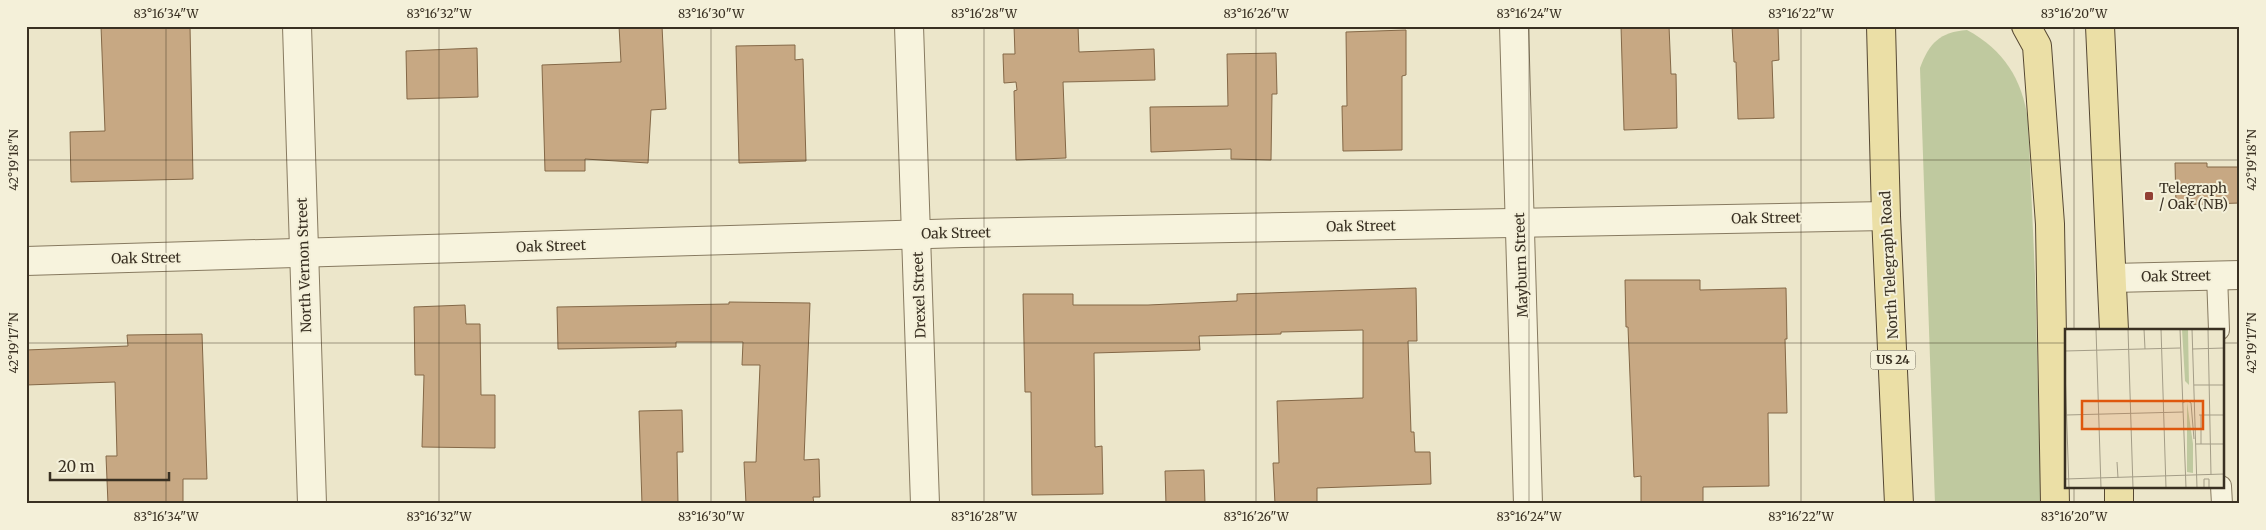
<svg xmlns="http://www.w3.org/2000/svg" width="2266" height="530" viewBox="0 0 2266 530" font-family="Merriweather,serif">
<rect width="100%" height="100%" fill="#ece6ca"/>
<!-- green -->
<path fill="#bfc99f" d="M 1967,30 C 2004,50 2022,79 2028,120 L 2035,276 L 2041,504 L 1935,504 L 1920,68 C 1929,43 1940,32 1967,30 Z"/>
<!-- building -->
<g fill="#c7a883" stroke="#846847">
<polygon points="101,26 190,26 193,179 71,182 70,132 105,131"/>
<polygon points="619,26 662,26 666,109 651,110 648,163 585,159 585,171 545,171 542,65 621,62"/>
<polygon points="1014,26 1078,26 1079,52 1154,49 1155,80 1063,82 1066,158 1016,160 1014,91 1017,90 1016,82 1004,83 1003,54 1015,54"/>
<polygon points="1621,26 1669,26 1671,74 1676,74 1677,128 1624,130"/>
<polygon points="1732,26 1778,26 1779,60 1772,61 1774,118 1738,119 1736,62 1734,62"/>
<polygon points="1406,30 1406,75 1402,76 1402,150 1343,151 1342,106 1347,106 1346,32"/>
<polygon points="795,45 795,60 803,59 806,161 739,163 736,46"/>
<polygon points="477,48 478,97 407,99 406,51"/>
<polygon points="1276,53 1277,94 1272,94 1271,160 1231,159 1231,149 1151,152 1150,107 1228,106 1227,54"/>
<polygon points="2175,163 2207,163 2207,167 2240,167 2240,203 2176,205"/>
<polygon points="1625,280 1700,280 1700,290 1786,288 1787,339 1785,339 1787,413 1768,413 1769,486 1703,487 1703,504 1641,504 1641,476 1634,477 1628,327 1626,327"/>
<polygon points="1416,288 1417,341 1408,341 1411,432 1414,432 1415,452 1430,452 1431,484 1317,488 1317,503 1275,504 1273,463 1279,463 1277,401 1363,398 1363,330 1281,332 1281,334 1199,336 1200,350 1094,353 1095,447 1102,446 1103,494 1032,495 1031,392 1025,392 1023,294 1073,294 1073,305 1148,305 1237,301 1237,294"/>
<polygon points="729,302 810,303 804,460 819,459 820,497 813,497 814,504 746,504 744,462 756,462 760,365 742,365 743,342 676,342 676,347 558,349 557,307 729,304"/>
<polygon points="465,305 466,324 480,324 481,395 495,395 495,448 422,447 424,375 415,375 414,307"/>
<polygon points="202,334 207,479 183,479 183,504 108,504 106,456 117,456 115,382 26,385 26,350 128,346 127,335"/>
<polygon points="682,410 683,452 677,452 678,504 642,504 639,411"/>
<polygon points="1204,470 1205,504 1166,504 1165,471"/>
</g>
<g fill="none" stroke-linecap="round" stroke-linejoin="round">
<defs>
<g id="service">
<polyline points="2217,275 2219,330"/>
<polyline points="2221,486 2222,504"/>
</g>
<g id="minor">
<polyline points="297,26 312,504"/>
<polyline points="909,26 925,504"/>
<polyline points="1514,26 1528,504"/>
<polyline points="26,261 963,233 1886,216"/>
<polyline points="2112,278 2240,275"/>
</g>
<g id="primary">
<polyline points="1881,26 1886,216 1899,504"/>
<polyline points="2026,26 2037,46 2050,224 2055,504"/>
<polyline points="2100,26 2114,330"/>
<polyline points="2119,486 2119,504"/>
</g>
</defs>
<!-- service casing -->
<use href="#service" stroke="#877a60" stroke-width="22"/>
<!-- minor casing -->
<use href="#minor" stroke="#877a60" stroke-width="30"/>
<!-- primary casing -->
<use href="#primary" stroke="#564833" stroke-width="30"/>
<!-- service -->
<use href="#service" stroke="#f7f3dd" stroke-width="20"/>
<!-- minor -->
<use href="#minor" stroke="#f7f3dd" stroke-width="28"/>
<!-- primary -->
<use href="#primary" stroke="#ebdfa6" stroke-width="28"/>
</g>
<!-- ticks -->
<path fill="none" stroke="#393022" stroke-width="1" stroke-opacity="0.45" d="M 166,26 L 166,504M 439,26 L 439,504M 711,26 L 711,504M 984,26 L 984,504M 1256,26 L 1256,504M 1529,26 L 1529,504M 1801,26 L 1801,504M 2074,26 L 2074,330M 26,160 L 2240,160M 26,343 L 2066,343M 2222,343 L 2240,343M 2074,486 L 2074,504"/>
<!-- markers -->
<rect fill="#924034" stroke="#f4f0d9" stroke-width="2" x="2144" y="191" width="10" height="10" rx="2.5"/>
<g text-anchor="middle" stroke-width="4" stroke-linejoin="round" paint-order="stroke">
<!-- shield labels -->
<rect fill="#f4f0d9" stroke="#716a59" stroke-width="1" x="1870.5" y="350.5" width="45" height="19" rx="4"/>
<g font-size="12" font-weight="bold" fill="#393022">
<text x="1893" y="364">US 24</text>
</g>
<!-- poi labels -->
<g font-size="14" fill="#393022" stroke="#f4f0d9" text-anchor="start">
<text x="2159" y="193">Telegraph<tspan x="2159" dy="16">/ Oak (NB)</tspan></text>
</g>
<!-- street labels -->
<g font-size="14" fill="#393022" stroke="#f4f0d9">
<text transform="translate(1766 218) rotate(-1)" y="5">Oak Street</text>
<text transform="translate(1361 226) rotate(-1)" y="5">Oak Street</text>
<text transform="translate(956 233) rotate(-1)" y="5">Oak Street</text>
<text transform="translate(551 246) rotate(-2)" y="5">Oak Street</text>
<text transform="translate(146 258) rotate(-1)" y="5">Oak Street</text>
<text transform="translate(304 265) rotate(-92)" y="5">North Vernon Street</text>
<text transform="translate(1521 265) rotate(-92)" y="5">Mayburn Street</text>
<text transform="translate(1889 265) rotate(-93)" y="5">North Telegraph Road</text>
<text transform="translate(2176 276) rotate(-1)" y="5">Oak Street</text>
<text transform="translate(919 295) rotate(-92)" y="5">Drexel Street</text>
</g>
</g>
<!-- overview -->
<g transform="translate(2065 329)">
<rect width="159" height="159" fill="#ece6ca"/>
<path d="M 117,0 L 123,0 L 124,56 L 120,52 ZM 122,73 L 128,115 L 128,144 L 122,143 Z" fill="#bfc99f"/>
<path fill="none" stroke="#a49d87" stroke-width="1" d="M 31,0 L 36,159M 63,0 L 68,159M 79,0 L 80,20M 96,0 L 101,159M 115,0 L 121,159M 127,0 L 132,159M 143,0 L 146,146M 127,20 L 159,19M 0,22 L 115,19M 0,40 L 4,159M 129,56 L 159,56M 118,74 L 122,71 L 126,74 L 129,110M 1,86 L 118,83M 134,86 L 159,86M 136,86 L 136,115M 131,115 L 159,115M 52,133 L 53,149M 0,150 L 159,145M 139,159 L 139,150 L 144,150 L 144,159"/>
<path fill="#df570d" fill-opacity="0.15" stroke="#df570d" stroke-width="2.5" d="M 17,72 L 138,72 L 138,100 L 17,100 Z"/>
<rect width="159" height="159" fill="none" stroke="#393022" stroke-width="2.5"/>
</g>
<!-- border -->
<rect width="2266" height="530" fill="none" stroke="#f4f0d9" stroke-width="55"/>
<!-- scale -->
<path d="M50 472v8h119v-8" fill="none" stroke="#393022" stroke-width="2.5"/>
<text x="58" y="472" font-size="15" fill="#393022" stroke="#f4f0d9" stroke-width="4" paint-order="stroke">20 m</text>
<rect x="28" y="28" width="2210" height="474" fill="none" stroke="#393022" stroke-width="2"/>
<g font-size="12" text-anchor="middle" fill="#393022">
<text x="166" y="18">83°16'34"W</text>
<text x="439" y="18">83°16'32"W</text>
<text x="711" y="18">83°16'30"W</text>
<text x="984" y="18">83°16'28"W</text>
<text x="1256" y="18">83°16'26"W</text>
<text x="1529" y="18">83°16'24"W</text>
<text x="1801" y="18">83°16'22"W</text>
<text x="2074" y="18">83°16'20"W</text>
<text transform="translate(14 160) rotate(-90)" y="4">42°19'18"N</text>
<text transform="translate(2252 160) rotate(-90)" y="4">42°19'18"N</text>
<text transform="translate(14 343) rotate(-90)" y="4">42°19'17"N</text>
<text transform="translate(2252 343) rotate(-90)" y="4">42°19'17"N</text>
<text x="166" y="521">83°16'34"W</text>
<text x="439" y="521">83°16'32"W</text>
<text x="711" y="521">83°16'30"W</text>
<text x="984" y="521">83°16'28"W</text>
<text x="1256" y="521">83°16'26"W</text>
<text x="1529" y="521">83°16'24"W</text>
<text x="1801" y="521">83°16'22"W</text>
<text x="2074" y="521">83°16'20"W</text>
</g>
</svg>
